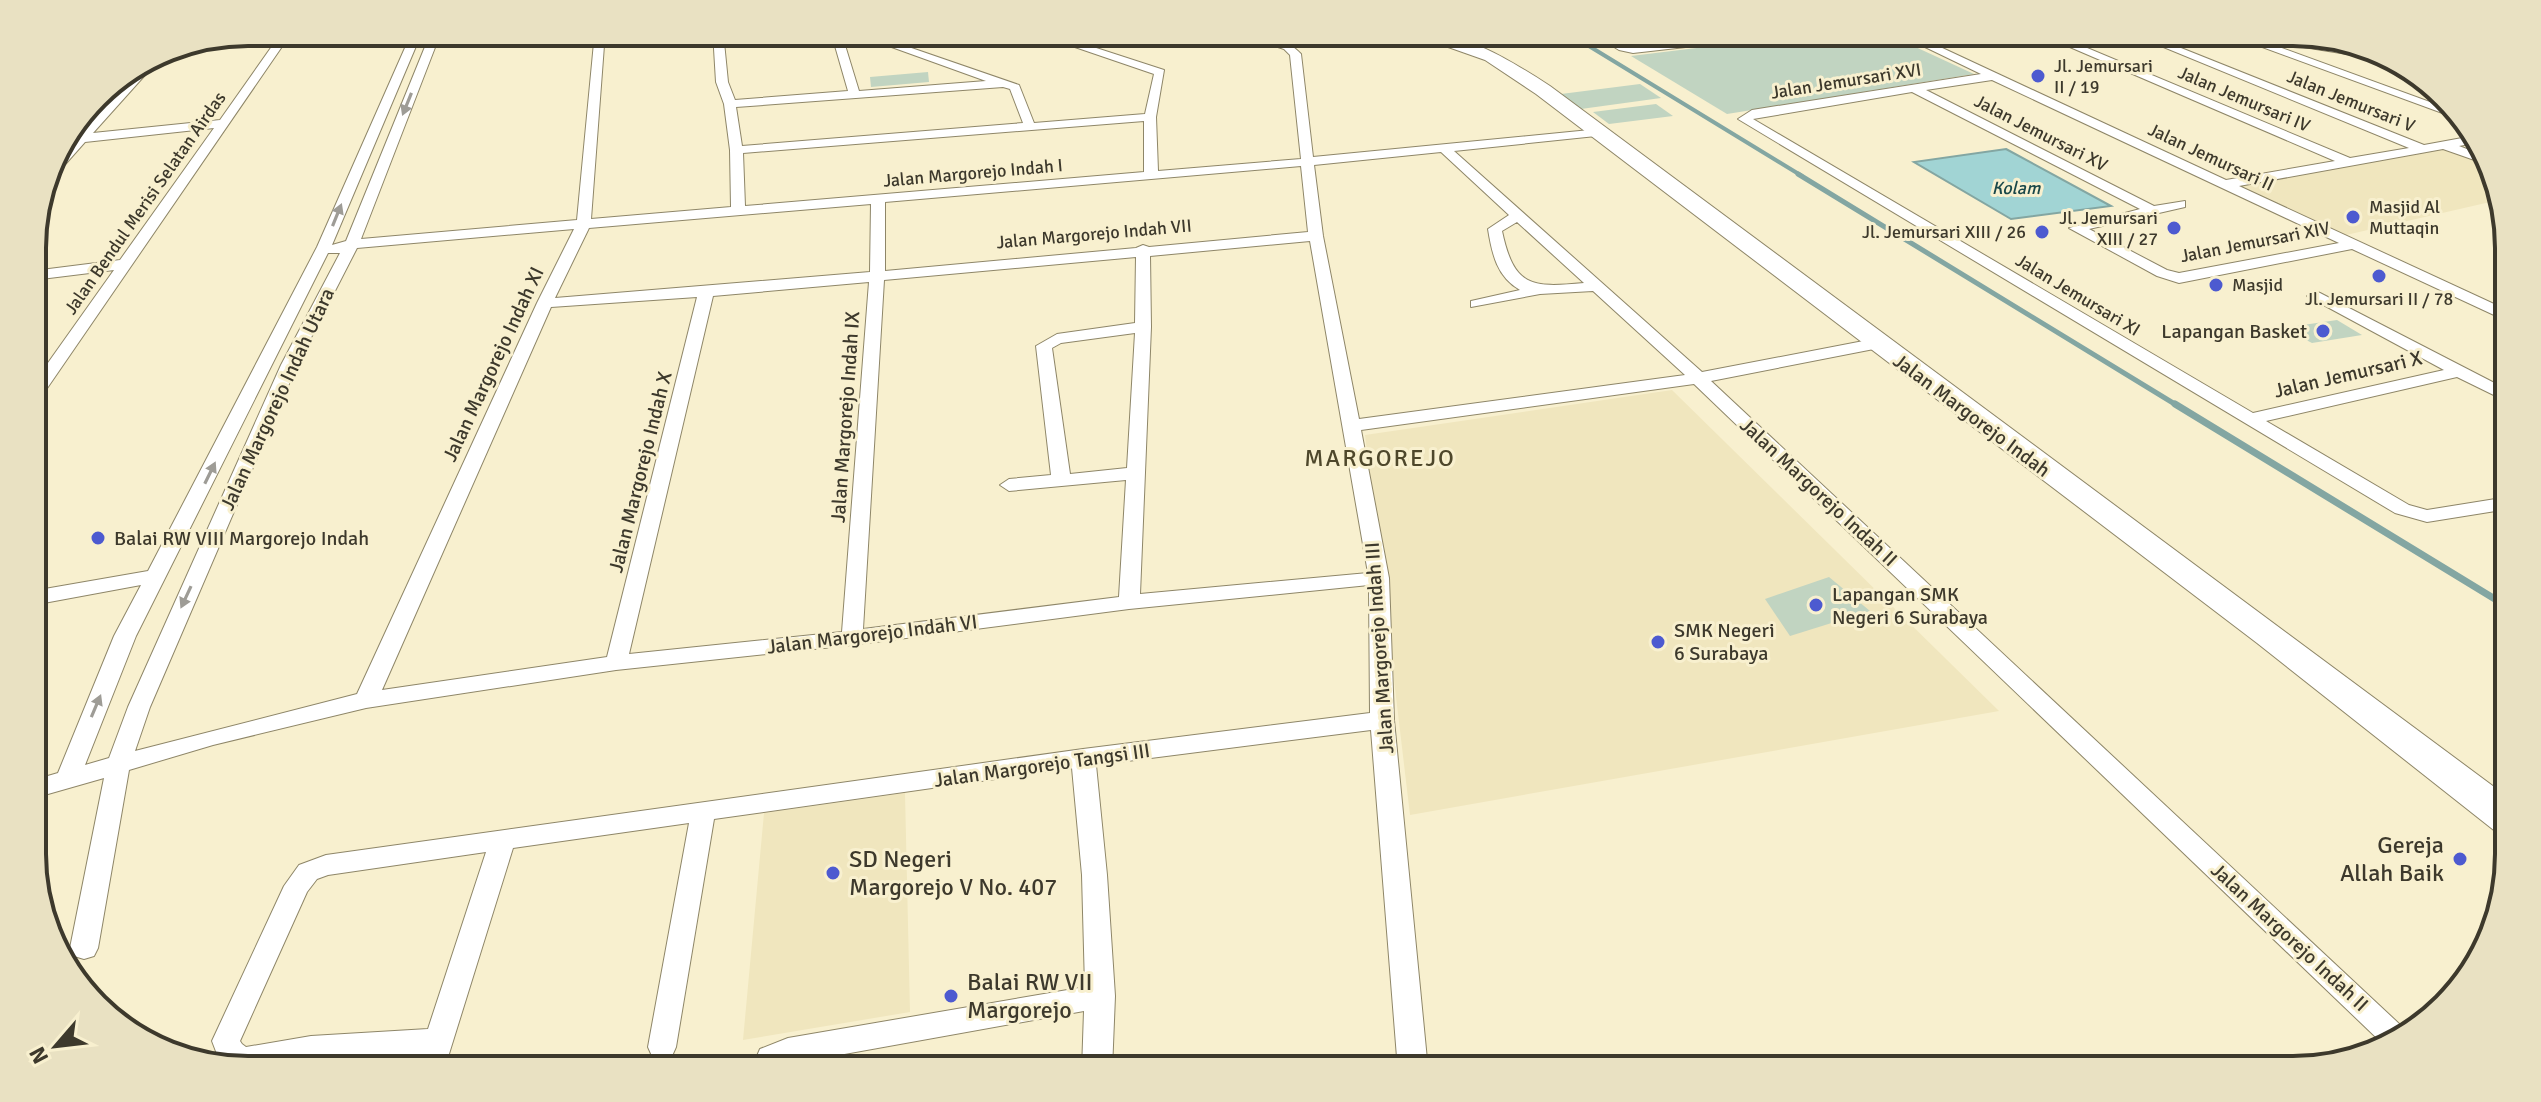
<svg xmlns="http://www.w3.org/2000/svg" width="2541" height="1102" viewBox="0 0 2541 1102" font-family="Signika,sans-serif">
<rect width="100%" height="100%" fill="#f8f0cf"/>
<!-- built -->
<g fill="#f0e6be">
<polygon points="2447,149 2484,163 2499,200 2346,235 2236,184"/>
<polygon points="1672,390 1999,711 1410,815 1365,435"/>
<polygon points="905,793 910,1012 743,1040 764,813"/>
</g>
<!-- green -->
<g fill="#c1d4c1">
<polygon points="1828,32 1883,32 1974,74 1727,114 1631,56"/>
<polygon points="928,72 929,82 871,87 870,77"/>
<polygon points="1640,84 1661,98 1581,109 1561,94"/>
<polygon points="1656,104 1673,116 1609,124 1593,112"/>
<polygon points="2337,320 2362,335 2312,343 2283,328"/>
<polygon points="1829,577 1870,611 1790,636 1765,599"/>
</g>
<!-- water -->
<polygon fill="#a1d4d4" stroke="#83a6a2" stroke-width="2" points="2006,149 2111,206 2011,219 1914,162"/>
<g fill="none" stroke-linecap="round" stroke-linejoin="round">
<!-- stream-far2 -->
<polyline stroke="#83a6a2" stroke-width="4" points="1566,32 1802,176"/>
<!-- stream-far1 -->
<polyline stroke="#83a6a2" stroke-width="5" points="1798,174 2178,406"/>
<!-- stream -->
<polyline stroke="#83a6a2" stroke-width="7" points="2175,404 2508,607"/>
<defs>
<g id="street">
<polygon points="282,32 292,32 39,400 33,401 33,384 114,270 33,280 33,271 120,260 214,128 85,142 53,178 48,179 51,163 71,142 71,136 78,135 146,61 162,50 163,55 93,133 220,120"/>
<path d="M 412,32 L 422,32 L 332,245 L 346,241 L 431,32 L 441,32 L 361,239 L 577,220 L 595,32 L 605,32 L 591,219 L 731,207 L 730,150 L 724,104 L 716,82 L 713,32 L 723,32 L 728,82 L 735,100 L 848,91 L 831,32 L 841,32 L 859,91 L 986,81 L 850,32 L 865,32 L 1019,85 L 1034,123 L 1145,114 L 1154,74 L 1031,32 L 1047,32 L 1164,70 L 1156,117 L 1158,171 L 1301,159 L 1290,55 L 1284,49 L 1233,32 C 1255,32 1286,37 1301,54 L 1313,157 L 1600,129 L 1602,132 L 1596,136 L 1454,151 L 1702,372 L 1879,338 L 1885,340 L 1887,343 L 1879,348 L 1711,381 L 2410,1034 L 2383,1044 L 1694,384 L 1361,430 L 1389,578 L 1394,720 L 1428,1070 L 1398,1070 L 1371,730 L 1096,765 L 1107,875 L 1115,996 L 1112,1070 L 1082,1070 L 1084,1011 L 789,1064 L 781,1070 L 751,1070 L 760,1049 L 788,1038 L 1085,987 L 1082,875 L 1072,768 L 714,819 L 676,1047 L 672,1056 L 662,1060 L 652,1056 L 648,1047 L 689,823 L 513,848 L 444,1070 L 414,1070 L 419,1055 C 384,1057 348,1058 312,1062 C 281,1065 250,1077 220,1062 L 212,1041 L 284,886 L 299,865 L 326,855 L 1083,749 L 1370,713 L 1369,585 L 1129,609 L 852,645 L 616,670 L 366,708 L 213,745 L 129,770 L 98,948 L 94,956 L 84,959 L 74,956 L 70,948 L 104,778 L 34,798 L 34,780 L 58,773 L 114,636 L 141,585 L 33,605 L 33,591 L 148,571 L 317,247 ZM 1003,87 L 1010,89 L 1023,123 L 742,146 L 736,107 ZM 1144,121 L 1144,172 L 745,206 L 743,153 ZM 1441,152 L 1509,215 L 1488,229 C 1492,254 1497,277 1520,290 L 1471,301 L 1471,307 L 1540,294 L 1593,291 L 1685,375 L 1359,419 L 1323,236 L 1314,165 ZM 1301,166 L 1308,232 L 1149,247 L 1143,245 L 1136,248 L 885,271 L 885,202 ZM 871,204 L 870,272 L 555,298 L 589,228 ZM 1517,222 L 1584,283 C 1531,288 1514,287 1502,231 ZM 574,229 L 537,303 L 357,694 L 135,751 L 150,707 L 297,365 L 357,248 ZM 1310,241 L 1368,573 L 1140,594 L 1151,327 L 1150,256 ZM 328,253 L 340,253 L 281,365 L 128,707 L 109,758 L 85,765 L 136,636 ZM 1136,257 L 1135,323 L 1057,334 L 1036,346 L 1051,475 L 1009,479 L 1000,485 L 1009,491 L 1126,480 L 1119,597 L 863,629 L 884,280 ZM 869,282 L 842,632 L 629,654 L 713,296 ZM 697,297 L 607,657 L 382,690 L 551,307 ZM 1135,333 L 1127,468 L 1070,474 L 1052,348 L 1061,343 ZM 486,852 L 428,1029 L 311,1036 L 246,1047 L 242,1044 L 240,1041 L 307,892 L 317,879 L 328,875 Z"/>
<path d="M 1590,32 C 1607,32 1619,47 1636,46 C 1690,45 1743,32 1797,32 L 1792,35 L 1633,53 L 1619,50 Z"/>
<path d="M 1894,32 L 1908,32 L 2226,180 L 2335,161 L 2035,32 L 2049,32 L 2350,158 L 2409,148 L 2127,32 L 2141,32 L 2424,145 L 2473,136 L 2475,143 L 2459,146 L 2480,154 L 2483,163 L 2443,149 L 2239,186 L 2507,310 L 2507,321 L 2352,249 L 2179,283 L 2157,276 L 2069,228 L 2140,209 L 1912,92 L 1753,119 L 2253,413 L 2444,370 L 2307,296 L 2315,291 L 2320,293 L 2508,390 L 2508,402 L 2457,377 L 2266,421 L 2409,505 L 2427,510 L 2508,497 L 2508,509 L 2427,522 L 2395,513 L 1738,119 L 1752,110 L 1981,74 ZM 1992,80 L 2339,243 L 2179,273 L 2167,270 L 2089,229 L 2185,207 L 2185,201 L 2154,206 L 1926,90 Z"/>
<polygon points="2238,32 2460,113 2467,122 2235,37 2234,35"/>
<polygon points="2282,38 2382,54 2391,61 2278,43 2277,41"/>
</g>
<path id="primary" d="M 1414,32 C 1466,32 1508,59 1550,86 L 2509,798 L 2509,835 L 2495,831 L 2257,643 L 1536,94 L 1485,60 L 1417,36 Z"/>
</defs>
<!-- street casing -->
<use href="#street" stroke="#8e8668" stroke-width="2"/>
<!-- primary casing -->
<use href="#primary" stroke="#8e8668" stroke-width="2"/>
<!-- street -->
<use href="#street" fill="#fff" fill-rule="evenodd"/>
<!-- primary -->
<use href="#primary" fill="#fff" fill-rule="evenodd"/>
</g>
<!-- one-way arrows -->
<defs><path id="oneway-solid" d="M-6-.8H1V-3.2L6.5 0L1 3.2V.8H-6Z" transform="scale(2)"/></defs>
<g fill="#9e9c96">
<use href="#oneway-solid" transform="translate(407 104) rotate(112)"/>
<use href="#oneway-solid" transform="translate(337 215) rotate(-68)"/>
<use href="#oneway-solid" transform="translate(210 473) rotate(-64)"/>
<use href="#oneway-solid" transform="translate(186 597) rotate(115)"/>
<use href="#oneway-solid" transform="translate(96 706) rotate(-67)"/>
</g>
<!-- markers -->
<g fill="#4d5ad0" stroke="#f8f0cf" stroke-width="3">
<circle cx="2038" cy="76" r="8"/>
<circle cx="2353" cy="217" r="8"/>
<circle cx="2174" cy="228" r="8"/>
<circle cx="2042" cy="232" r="8"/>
<circle cx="2379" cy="276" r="8"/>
<circle cx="2216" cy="285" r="8"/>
<circle cx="2323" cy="331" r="8"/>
<circle cx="98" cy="538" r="8"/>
<circle cx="1816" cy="605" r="8"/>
<circle cx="1658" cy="642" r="8"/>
<circle cx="2460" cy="859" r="8"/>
<circle cx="833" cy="873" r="8"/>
<circle cx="951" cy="996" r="8"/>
</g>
<g text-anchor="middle" stroke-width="6" stroke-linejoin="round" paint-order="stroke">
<!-- far-poi labels -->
<g font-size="18" fill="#3d392c" stroke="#f8f0cf" text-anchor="start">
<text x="2054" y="72">Jl. Jemursari<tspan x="2054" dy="21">II / 19</tspan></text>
<text x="2369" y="213">Masjid Al<tspan x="2369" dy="21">Muttaqin</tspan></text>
<text x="2158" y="224" text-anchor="end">Jl. Jemursari<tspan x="2158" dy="21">XIII / 27</tspan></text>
<text x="2026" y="238" text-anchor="end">Jl. Jemursari XIII / 26</text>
<text x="2232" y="291">Masjid</text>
<text x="2379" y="305" text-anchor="middle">Jl. Jemursari II / 78</text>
</g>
<!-- far-street labels -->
<g font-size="18" fill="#3d392c" stroke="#f8f0cf">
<text transform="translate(1846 81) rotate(-9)" y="6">Jalan Jemursari XVI</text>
<text transform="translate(2244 99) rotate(23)" y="6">Jalan Jemursari IV</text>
<text transform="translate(2351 101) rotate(22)" y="6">Jalan Jemursari V</text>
<text transform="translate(2041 133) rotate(27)" y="6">Jalan Jemursari XV</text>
<text transform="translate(2211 157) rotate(25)" y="6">Jalan Jemursari II</text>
<text transform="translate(973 173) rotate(-5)" y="6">Jalan Margorejo Indah I</text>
<text transform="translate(145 203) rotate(-55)" y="6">Jalan Bendul Merisi Selatan Airdas</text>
<text transform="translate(1094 234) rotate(-5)" y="6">Jalan Margorejo Indah VII</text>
<text transform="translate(2255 242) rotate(-11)" y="6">Jalan Jemursari XIV</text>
<text transform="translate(2078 295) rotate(31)" y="6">Jalan Jemursari XI</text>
</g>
<!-- far-water labels -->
<g font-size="18" font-style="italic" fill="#1a4849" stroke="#f8f0cf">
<text x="2016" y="194">Kolam</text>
</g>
<!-- poi labels -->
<g font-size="20" fill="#3d392c" stroke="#f8f0cf" text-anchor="start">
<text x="2307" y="338" text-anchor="end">Lapangan Basket</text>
<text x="114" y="545">Balai RW VIII Margorejo Indah</text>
<text x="1832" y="601">Lapangan SMK<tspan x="1832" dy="23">Negeri 6 Surabaya</tspan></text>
<text x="1674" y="637">SMK Negeri<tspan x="1674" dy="23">6 Surabaya</tspan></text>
</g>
<!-- street labels -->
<g font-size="20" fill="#3d392c" stroke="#f8f0cf">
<text transform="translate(493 364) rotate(-65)" y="7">Jalan Margorejo Indah XI</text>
<text transform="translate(2348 374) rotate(-13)" y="7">Jalan Jemursari X</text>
<text transform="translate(277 399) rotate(-65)" y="7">Jalan Margorejo Indah Utara</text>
<text transform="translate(1972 415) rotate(37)" y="7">Jalan Margorejo Indah</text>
<text transform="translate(845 417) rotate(-86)" y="7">Jalan Margorejo Indah IX</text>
<text transform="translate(640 472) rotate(-76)" y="7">Jalan Margorejo Indah X</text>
<text transform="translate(1819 492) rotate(43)" y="7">Jalan Margorejo Indah II</text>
<text transform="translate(872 634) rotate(-7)" y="7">Jalan Margorejo Indah VI</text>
<text transform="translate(1379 648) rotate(-94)" y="7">Jalan Margorejo Indah III</text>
<text transform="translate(1042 765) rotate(-8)" y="7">Jalan Margorejo Tangsi III</text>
<text transform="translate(2290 937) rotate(43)" y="7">Jalan Margorejo Indah II</text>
</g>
<!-- quarter labels -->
<g font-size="24" letter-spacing="2" fill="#4e472b" stroke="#f8f0cf">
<text x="1380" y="466">MARGOREJO</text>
</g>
<!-- near-poi labels -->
<g font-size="24" fill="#3d392c" stroke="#f8f0cf" text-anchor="start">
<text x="2444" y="853" text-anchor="end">Gereja<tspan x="2444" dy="28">Allah Baik</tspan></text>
<text x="849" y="867">SD Negeri<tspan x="849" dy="28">Margorejo V No. 407</tspan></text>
<text x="967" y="990">Balai RW VII<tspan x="967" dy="28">Margorejo</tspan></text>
</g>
</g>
<!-- crop -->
<path d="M0 0H2541V1102H0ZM248 46H2293A202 202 0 0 1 2495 248V854A202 202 0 0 1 2293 1056H248A202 202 0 0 1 46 854V248A202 202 0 0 1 248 46Z" fill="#e9e1c2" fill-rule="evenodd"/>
<path fill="none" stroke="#3d392c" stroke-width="4" d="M248 46H2293A202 202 0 0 1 2495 248V854A202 202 0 0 1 2293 1056H248A202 202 0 0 1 46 854V248A202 202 0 0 1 248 46Z"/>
<!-- north arrow -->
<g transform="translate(56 1046) rotate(242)" stroke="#f8f0cf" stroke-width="6" paint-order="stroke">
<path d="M0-6L14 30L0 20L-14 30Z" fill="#3d392c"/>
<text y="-12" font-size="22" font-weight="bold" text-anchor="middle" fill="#3d392c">N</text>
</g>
</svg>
